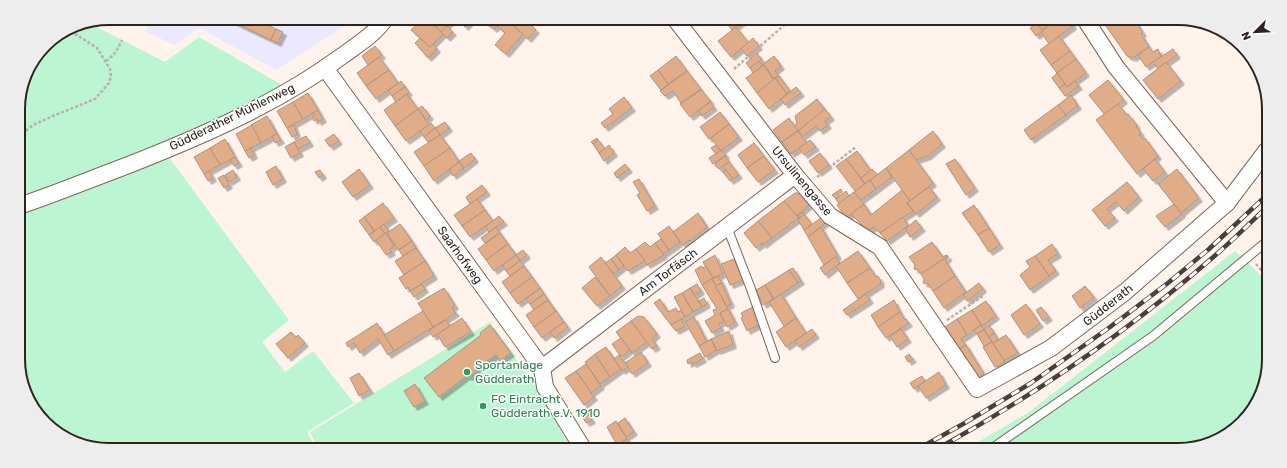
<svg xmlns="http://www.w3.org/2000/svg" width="1287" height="468" viewBox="0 0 1287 468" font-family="Rubik,sans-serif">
<defs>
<filter id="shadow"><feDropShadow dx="3.5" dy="3.5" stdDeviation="0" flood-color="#0004"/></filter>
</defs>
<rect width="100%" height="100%" fill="#fff3eb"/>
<!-- education -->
<polygon fill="#ebe9ff" points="151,18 352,19 351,22 276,70 199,28 174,45 145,31"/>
<!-- green -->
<g fill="#bcf5d2">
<polygon points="87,22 165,62 199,37 284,86 160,145 289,320 262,342 285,372 313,351 354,403 307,432 315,446 80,445 41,419 20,377 18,102 27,69 49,41 74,25"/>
<polygon points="1235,251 1266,280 1264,388 1233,431 1184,450 966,449 1029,412"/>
<polygon points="490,322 539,392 570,447 317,446 310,432"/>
</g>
<!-- building -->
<g fill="#e1ac88" stroke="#ae9381" filter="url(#shadow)">
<polygon points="227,19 256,19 276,29 271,40"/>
<polygon points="422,19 428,19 443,34 430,47 411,30"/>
<polygon points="428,19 453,19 441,32"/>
<polygon points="462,20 467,20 470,22 465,27 460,22"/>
<polygon points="482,20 502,20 494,29"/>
<polygon points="502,20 507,20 523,34 506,54 495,45 505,33 497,26"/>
<polygon points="507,20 526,20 536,30 528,39"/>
<polygon points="725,21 743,21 732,30"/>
<polygon points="1038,22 1054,22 1042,30 1037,23"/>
<polygon points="1054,22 1071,22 1073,26 1049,44 1041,32"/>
<polygon points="1112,22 1136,22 1143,33 1141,34 1149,47 1133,58 1127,56 1106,26"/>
<polygon points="1037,23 1043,31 1036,36 1030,28"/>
<polygon points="447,26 453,32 447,38 441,32"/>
<polygon points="736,27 749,43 731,57 718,41"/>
<polygon points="276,29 283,32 278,43 271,40"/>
<polygon points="1059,36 1070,51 1051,65 1040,50"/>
<polygon points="420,38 430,47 433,44 437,49 428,58 415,43"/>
<polygon points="753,38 759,46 747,56 741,49"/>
<polygon points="375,46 382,55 368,65 362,56"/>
<polygon points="1149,47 1153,52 1158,49 1161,57 1146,67 1138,55"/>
<polygon points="1173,49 1177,55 1158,69 1153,62"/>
<polygon points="1070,51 1076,59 1057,73 1051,65"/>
<polygon points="757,53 762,60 750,68 746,63"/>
<polygon points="676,56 687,71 668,84 658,70"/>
<polygon points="774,56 781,66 775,71 779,76 774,79 764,65 762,65"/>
<polygon points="379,57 389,70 366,86 357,73"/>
<polygon points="1076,59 1086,73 1067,87 1057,73"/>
<polygon points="759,61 762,66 753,73 750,68"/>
<polygon points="1166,62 1181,81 1158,99 1143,80"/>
<polygon points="764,65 774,80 757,93 746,78"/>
<polygon points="389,70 398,83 376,99 366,86"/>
<polygon points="658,70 668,84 661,90 650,76"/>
<polygon points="687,71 701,89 681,103 673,91 665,96 660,91"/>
<polygon points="1057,73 1065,84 1059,88 1052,78"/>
<polygon points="779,76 790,91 787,94 775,78"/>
<polygon points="775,78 787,94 769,109 757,93"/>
<polygon points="1108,80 1124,100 1105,115 1089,95"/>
<polygon points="401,81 405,87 392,96 388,91"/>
<polygon points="1075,81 1079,86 1065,96 1059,88 1065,84 1067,87"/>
<polygon points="405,87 409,92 396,102 392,96"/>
<polygon points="796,87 801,93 785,105 781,99"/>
<polygon points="701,90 711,101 690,117 680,104"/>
<polygon points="308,93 318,110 303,119 293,102"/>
<polygon points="407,94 418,109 395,126 384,110"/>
<polygon points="1071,95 1078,106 1065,115 1058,105"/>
<polygon points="624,97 632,108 605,128 601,123 613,114 609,109"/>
<polygon points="817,99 825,110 798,131 794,126 797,124 795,116"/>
<polygon points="293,102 303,119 287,128 277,111"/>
<polygon points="710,102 714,107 702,116 698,111"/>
<polygon points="1118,104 1127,115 1128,114 1137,125 1136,126 1141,133 1139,134 1143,139 1145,138 1158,156 1137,174 1096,120"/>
<polygon points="1058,105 1066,115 1031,140 1024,130"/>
<polygon points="422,106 430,116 426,120 418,109"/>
<polygon points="418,109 429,125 406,141 395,126"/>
<polygon points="825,109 831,117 825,121 828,125 820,131 816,126 802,137 798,131"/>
<polygon points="318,110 323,119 318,122 317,119 314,121 312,117 315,115 313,113"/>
<polygon points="720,112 729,124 709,139 700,127"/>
<polygon points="267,116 277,134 261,143 251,125"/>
<polygon points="789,118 798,131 782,142 773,130"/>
<polygon points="445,122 449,128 440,135 435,128"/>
<polygon points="431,123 435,128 424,137 420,131"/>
<polygon points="729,124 739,137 721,151 711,138"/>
<polygon points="252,125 261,143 245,151 236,134"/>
<polygon points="292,125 294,125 297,134 292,137 287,128"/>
<polygon points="435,128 440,135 428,142 424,137"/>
<polygon points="798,131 807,143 791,154 782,142"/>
<polygon points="933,131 942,144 928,156 916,160 909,150"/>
<polygon points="277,134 281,140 275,143 272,136"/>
<polygon points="334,134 339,141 330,147 325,140"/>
<polygon points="440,135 450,148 424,166 414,152"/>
<polygon points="306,136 310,143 298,149 294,142"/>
<polygon points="597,138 598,140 593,144 591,142"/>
<polygon points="225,139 235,157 220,165 210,148"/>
<polygon points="598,140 605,149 599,153 593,144"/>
<polygon points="810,140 816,147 804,155 799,148"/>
<polygon points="294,142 300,153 291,158 285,147"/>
<polygon points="754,143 764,156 747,168 738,155"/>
<polygon points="609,145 614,153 604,161 599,153"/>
<polygon points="716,145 721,151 716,154 711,148"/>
<polygon points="210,148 220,165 204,174 194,157"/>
<polygon points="251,148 254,155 249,158 245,151"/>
<polygon points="450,148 459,162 434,181 424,166"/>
<polygon points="722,150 726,155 713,164 709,158"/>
<polygon points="909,150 933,183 910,201 886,168"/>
<polygon points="857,151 871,171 861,178 846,159"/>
<polygon points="471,153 475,159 464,168 459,161"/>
<polygon points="820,153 829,165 818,173 809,161"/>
<polygon points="725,156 729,162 719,169 715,164"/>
<polygon points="764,156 775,170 758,182 747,168"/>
<polygon points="235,157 239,163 234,166 230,160"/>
<polygon points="846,159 865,184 855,191 836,166"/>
<polygon points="955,159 975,188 966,195 946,164"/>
<polygon points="1155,159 1165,172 1153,181 1143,169"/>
<polygon points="459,162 464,168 453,176 449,170"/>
<polygon points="729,162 739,175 733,179 723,166"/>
<polygon points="625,164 629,169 617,178 614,173"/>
<polygon points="276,166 283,179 273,185 266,172"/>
<polygon points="886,168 892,177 876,189 870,180"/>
<polygon points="359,169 370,185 353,197 342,182"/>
<polygon points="872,169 877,175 865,184 861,178"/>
<polygon points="1177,169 1199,198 1181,213 1158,184"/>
<polygon points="233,170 237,177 229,182 225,175"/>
<polygon points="320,170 323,175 319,178 315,172"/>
<polygon points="726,170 733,179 730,181 723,172"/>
<polygon points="209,171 213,178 208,181 204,174"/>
<polygon points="224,175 229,185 224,188 218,178"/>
<polygon points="639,179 655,206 647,211 637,195 640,193 633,182"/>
<polygon points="870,180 876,189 861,200 854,192"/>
<polygon points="1127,182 1139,197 1124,211 1116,202 1107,209 1115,218 1105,226 1092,210"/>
<polygon points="482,185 487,192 470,204 466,197"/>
<polygon points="929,187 937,197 916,214 907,203"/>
<polygon points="841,189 842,192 838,195 839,196 836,199 832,195"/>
<polygon points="902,190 910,201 907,203 913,211 880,233 874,227 868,231 851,214 864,204 871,215"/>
<polygon points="846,191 849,196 839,204 836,199"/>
<polygon points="854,192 864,204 846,218 837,205"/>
<polygon points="795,193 799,193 809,205 797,216 784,201"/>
<polygon points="477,199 485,210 462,226 454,215"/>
<polygon points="784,201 799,218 772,238 758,221"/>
<polygon points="383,203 394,218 375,231 364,217"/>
<polygon points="1174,204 1182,214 1165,227 1156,216"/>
<polygon points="974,205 989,228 978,235 962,213"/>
<polygon points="485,210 493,221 470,237 462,226"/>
<polygon points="802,212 804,214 800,218 798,216"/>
<polygon points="698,213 707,227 690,241 689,240 683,245 673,232"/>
<polygon points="804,214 812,224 804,230 798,220"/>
<polygon points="499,216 504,222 489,232 485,227"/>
<polygon points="364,217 374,231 369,235 359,221"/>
<polygon points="903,217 908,226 887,241 880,233"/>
<polygon points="821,218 825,223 808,237 804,230"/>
<polygon points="916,220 922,228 910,237 905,229"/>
<polygon points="758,221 772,238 763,245 762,243 756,248 744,233"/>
<polygon points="384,224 389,231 385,234 380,227"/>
<polygon points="400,224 412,241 398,250 387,233"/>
<polygon points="669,226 680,242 669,250 658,234"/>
<polygon points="380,227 385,234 374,242 369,235"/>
<polygon points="496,227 500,233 485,243 481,238"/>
<polygon points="821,227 838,256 824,265 808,237"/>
<polygon points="989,228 1000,245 989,252 978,235"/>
<polygon points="386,233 394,246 390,249 392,252 386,255 376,240"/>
<polygon points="500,233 508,244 486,260 478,249"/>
<polygon points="661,239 669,250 663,254 655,243"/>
<polygon points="412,241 416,248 403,256 399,250"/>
<polygon points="645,242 650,247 655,243 664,255 647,265 636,249"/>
<polygon points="932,242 943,257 946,255 948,256 921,274 918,270 914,269 915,265 909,257"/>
<polygon points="508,244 516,255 494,271 486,260"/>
<polygon points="1052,244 1058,254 1048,260 1056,271 1049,276 1035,256"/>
<polygon points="625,247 630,253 636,249 645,261 628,271 616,255"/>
<polygon points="416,248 425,261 404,275 395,261"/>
<polygon points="523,250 527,255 520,261 516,255"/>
<polygon points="858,251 870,268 847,283 836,266"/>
<polygon points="516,255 520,261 506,271 502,265"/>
<polygon points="616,255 624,266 619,270 611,259"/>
<polygon points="715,255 723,274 713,278 703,262"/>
<polygon points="948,256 948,258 945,260 955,276 933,291 928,284 923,283 924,279 921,274"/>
<polygon points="1035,256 1049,276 1030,290 1020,275 1030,267 1026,261"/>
<polygon points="601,257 622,286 610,296 589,267"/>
<polygon points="835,257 840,263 825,275 820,268"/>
<polygon points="611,259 619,270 614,274 605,263"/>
<polygon points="734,259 743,280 730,285 721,264"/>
<polygon points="425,261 434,276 410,291 408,287 406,289 399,278"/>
<polygon points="520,261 524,266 510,276 506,271"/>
<polygon points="524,266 532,277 510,293 502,282"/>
<polygon points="701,266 703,268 706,266 713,278 702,285 695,270"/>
<polygon points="793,268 801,281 798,283 789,270"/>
<polygon points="870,268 876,277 878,276 881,281 880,282 881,284 858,299 847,283"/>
<polygon points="789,270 798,283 774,299 765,285"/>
<polygon points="718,276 722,283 715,286 712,279"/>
<polygon points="955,276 966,292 944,308 933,291"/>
<polygon points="532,277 540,288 518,304 510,293"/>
<polygon points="595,277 610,296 597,306 582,288"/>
<polygon points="713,278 712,279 728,309 720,313 724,321 719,324 721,328 712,333 705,321 715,315 713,310 717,309 702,285"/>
<polygon points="722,283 731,304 727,306 715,286"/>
<polygon points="979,283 983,289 967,301 963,295"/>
<polygon points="422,284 425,289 414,297 410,291"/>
<polygon points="697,284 701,291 695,295 690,288"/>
<polygon points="765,285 773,299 763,305 756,290"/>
<polygon points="1085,286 1094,297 1080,308 1072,296"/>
<polygon points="444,288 455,306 452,308 456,313 433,327 418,303"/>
<polygon points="540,288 544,294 530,304 526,299"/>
<polygon points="690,288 702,307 693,312 682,293"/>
<polygon points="682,293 693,312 685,317 674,297"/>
<polygon points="544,294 548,300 534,310 530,304"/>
<polygon points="781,294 796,318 784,326 769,302"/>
<polygon points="866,294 870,300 847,315 843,310"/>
<polygon points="704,298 707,304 702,307 699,301"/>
<polygon points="660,299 668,312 676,308 678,312 681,310 685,317 671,325 654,303"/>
<polygon points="548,300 556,311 534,327 526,315"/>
<polygon points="894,300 900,312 878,327 871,315"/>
<polygon points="986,301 996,316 982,326 972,310"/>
<polygon points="1026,304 1040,324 1024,335 1011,315"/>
<polygon points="755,306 760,324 747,331 741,318 743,317 741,313"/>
<polygon points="1041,307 1049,317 1043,321 1036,310"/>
<polygon points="728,309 735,322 727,327 720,313"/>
<polygon points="972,310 981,325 967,335 957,319"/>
<polygon points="423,311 433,327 394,351 384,335"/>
<polygon points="556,311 564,322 542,338 534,327"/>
<polygon points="900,312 905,320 906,319 909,323 886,338 878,327"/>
<polygon points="638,316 644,317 657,334 652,339 657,346 652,349 631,321"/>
<polygon points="694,317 707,342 699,346 685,322"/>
<polygon points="462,318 471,332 445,347 437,334"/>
<polygon points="796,318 806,333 786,347 776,332"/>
<polygon points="681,319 685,326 676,331 671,325"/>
<polygon points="957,319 967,335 961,339 966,345 960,349 945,327"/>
<polygon points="446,320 450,326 433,337 429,330"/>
<polygon points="631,321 647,342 632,353 616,332"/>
<polygon points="564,322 568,327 554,338 550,332"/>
<polygon points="377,323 394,351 388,355 378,339 360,353 354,343 348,347 346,343"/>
<polygon points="490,325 511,353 500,361 496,355 476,369 477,371 469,377 467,376 439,397 424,378 481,335 480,333"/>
<polygon points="981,325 984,330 977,334 974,330"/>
<polygon points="989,325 994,333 989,337 984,329"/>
<polygon points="812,329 816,335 799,347 795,341"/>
<polygon points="901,329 908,339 897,347 890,336"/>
<polygon points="984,330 992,342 984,346 977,334"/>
<polygon points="729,331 733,345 717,351 711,339"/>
<polygon points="291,332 296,337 298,335 305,343 288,358 276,344"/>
<polygon points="994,333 998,340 993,343 989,337"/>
<polygon points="1006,335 1018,353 1004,361 993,343"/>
<polygon points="621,338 630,350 621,357 612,344"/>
<polygon points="711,339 716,350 705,357 699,346"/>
<polygon points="992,342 1005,362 995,367 983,347"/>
<polygon points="966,345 984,374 978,377 960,349"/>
<polygon points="606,347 621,369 610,377 595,354"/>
<polygon points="641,352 648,363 632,374 625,363"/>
<polygon points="700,353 703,359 693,364 692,362 688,364 687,360"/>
<polygon points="595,354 610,377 600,384 585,362"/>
<polygon points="909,354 913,359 908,362 905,357"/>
<polygon points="619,355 628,367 622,371 614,359"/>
<polygon points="586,364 601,386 591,393 576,371"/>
<polygon points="576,371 594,397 584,405 565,378"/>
<polygon points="939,372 946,385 926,398 918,386"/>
<polygon points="359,373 370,390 359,396 350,378"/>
<polygon points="922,376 925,381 914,389 910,383"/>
<polygon points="415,384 425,401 414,407 404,391"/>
<polygon points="585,409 592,420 586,423 580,413"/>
<polygon points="625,418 634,432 626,437 618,423"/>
<polygon points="616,421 627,439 617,445 607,427"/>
<polygon points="627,439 632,448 623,448 622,446 619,447 617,445"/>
</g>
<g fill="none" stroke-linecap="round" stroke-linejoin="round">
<defs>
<g id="service">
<polyline points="727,227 751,289 775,358"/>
<polyline points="991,449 1153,336 1266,242"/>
</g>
<g id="minor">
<polyline points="676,20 795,175 830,216 880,247 977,389 1051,348 1125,292 1227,203 1267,150"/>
<polyline points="1087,22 1116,67 1227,203"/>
<polyline points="325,68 542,368 545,387 582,447"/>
<path d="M 19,206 C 55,194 91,179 126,166 C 200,137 277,104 342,56 C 357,45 374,35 385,19"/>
<polyline points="542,368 795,175"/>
</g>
</defs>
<!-- service casing -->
<use href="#service" stroke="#806655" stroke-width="10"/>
<!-- minor casing -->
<use href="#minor" stroke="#806655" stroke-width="18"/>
<!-- path -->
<g stroke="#bbafa8" stroke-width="2.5" stroke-dasharray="3 2" stroke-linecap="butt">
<path d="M 106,61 C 114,56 118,49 122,40"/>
<polyline points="734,69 789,21"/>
<polyline points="18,137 33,125 53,116 95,99 109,83 111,76 110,69 97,48 77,35 64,31"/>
<polyline points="817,177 856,147"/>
<polyline points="1256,264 1266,276"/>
<polyline points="947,320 983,296"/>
</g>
<!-- service -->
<use href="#service" stroke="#fff" stroke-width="8"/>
<!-- minor -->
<use href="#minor" stroke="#fff" stroke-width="16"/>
<defs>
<g id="rail">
<polyline points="918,449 963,424 1031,383 1110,327 1168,283 1209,249 1267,195"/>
<path d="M 937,449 C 1035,395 1127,332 1211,259 C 1230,243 1248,225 1267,207"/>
</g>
</defs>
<!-- rail casing -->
<use href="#rail" stroke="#4b4039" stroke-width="4.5"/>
<!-- rail -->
<use href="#rail" stroke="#fff" stroke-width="3" stroke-dasharray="9" stroke-linecap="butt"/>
</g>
<!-- markers -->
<g fill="#2e9e5b" stroke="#fff" stroke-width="1.5">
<circle cx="467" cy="372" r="4"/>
<circle cx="483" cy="406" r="4"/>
</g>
<g text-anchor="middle" stroke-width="3" stroke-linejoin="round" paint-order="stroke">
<!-- street labels -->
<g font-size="12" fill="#2f241d" stroke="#fff">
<text transform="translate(232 117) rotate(-26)" y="4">Güdderather Mühlenweg</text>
<text transform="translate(802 181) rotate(50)" y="4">Ursulinengasse</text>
<text transform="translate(460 255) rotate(54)" y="4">Saarhofweg</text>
<text transform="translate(668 272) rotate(-37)" y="4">Am Torfäsch</text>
<text transform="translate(1108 305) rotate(-38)" y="4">Güdderath</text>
</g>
<!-- leisure labels -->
<g font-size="12" fill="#27864d" stroke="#fff" text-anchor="start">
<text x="475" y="369">Sportanlage<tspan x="475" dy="14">Güdderath</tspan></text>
<text x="491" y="403">FC Eintracht<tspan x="491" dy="14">Güdderath e.V. 1910</tspan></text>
</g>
</g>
<!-- crop -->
<path d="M0 0H1287V468H0ZM109 25H1178A84 84 0 0 1 1262 109V359A84 84 0 0 1 1178 443H109A84 84 0 0 1 25 359V109A84 84 0 0 1 109 25Z" fill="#eeeded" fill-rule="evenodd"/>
<path fill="none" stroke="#2f241d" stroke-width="2" d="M109 25H1178A84 84 0 0 1 1262 109V359A84 84 0 0 1 1178 443H109A84 84 0 0 1 25 359V109A84 84 0 0 1 109 25Z"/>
<!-- north arrow -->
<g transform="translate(1255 32) rotate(246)" stroke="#ffffff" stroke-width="3" paint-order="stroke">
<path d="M0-3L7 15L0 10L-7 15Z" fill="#2f241d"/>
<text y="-6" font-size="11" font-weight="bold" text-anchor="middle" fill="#2f241d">N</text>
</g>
</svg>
